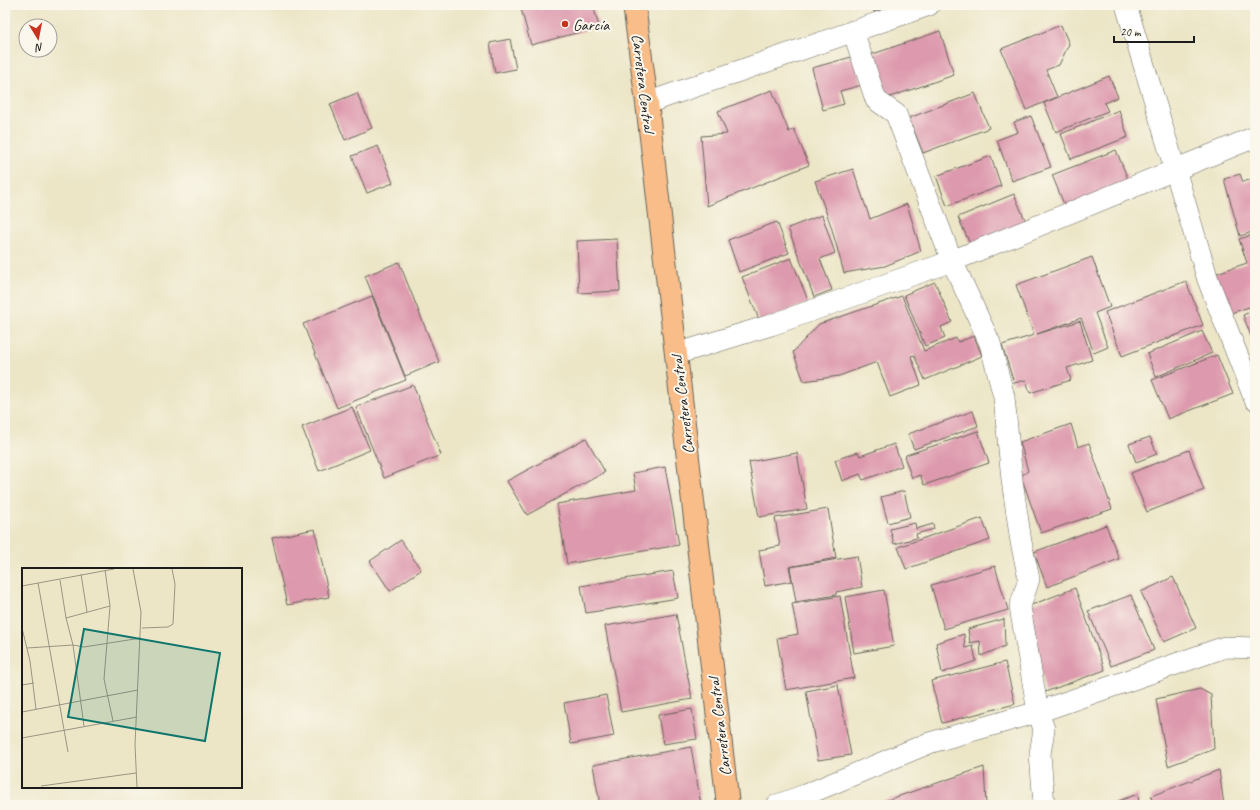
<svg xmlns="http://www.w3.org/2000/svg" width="1260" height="810" viewBox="0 0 1260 810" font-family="Caveat,sans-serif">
<rect width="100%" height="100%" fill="#fbf7ec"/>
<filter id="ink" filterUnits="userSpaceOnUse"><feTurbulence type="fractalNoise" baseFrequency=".025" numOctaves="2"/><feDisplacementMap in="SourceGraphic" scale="8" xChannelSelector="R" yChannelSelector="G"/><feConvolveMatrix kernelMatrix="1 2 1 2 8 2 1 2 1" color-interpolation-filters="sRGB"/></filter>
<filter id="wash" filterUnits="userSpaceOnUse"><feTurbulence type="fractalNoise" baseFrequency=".012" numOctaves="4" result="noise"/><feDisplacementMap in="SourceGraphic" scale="16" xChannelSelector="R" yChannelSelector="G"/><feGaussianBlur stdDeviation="0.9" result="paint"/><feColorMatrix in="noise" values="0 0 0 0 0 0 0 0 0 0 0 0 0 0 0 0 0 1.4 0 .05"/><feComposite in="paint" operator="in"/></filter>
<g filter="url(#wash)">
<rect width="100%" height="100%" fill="#ece6c7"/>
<g id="blocks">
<!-- building -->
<g fill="#dd99ad">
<polygon points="520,5 593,5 599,27 531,45"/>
<polygon points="871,5 891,5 874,12"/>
<polygon points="1061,25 1069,44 1059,65 1046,70 1057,97 1026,110 1001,49"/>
<polygon points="940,31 954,75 884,99 870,55"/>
<polygon points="510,39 516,69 495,73 490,43"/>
<polygon points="855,56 862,85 840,91 844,104 823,110 812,68"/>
<polygon points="1109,76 1118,97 1104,103 1108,111 1056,132 1044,103"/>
<polygon points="772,90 789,132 794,129 809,165 707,206 701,136 727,134 718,111"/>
<polygon points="357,93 372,128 345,140 330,104"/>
<polygon points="975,93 989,128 923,153 909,118"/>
<polygon points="1119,110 1128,137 1071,159 1061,134"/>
<polygon points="1031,116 1051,167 1012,181 997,140 1018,132 1014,122"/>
<polygon points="378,146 393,183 367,193 352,156"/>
<polygon points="1116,150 1130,184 1066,209 1052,175"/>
<polygon points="991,156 1001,186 947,206 936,176"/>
<polygon points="853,169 870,219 907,204 921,251 885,266 844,273 831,226 815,181"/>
<polygon points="1240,174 1243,182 1255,178 1255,231 1240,236 1224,179"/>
<polygon points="1014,194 1026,222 970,244 958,217"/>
<polygon points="822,215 835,253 820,259 832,290 814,297 788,228"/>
<polygon points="777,222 789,253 739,272 728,240"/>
<polygon points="1255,234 1255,305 1228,314 1214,274 1247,263 1239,239"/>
<polygon points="617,239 620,291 579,293 577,241"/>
<polygon points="1092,257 1110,307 1095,313 1108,347 1094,353 1081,318 1037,334 1080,321 1092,360 1067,368 1071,380 1030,393 1026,380 1014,383 1002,345 1034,335 1016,285"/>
<polygon points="791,258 809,303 760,322 742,277"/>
<polygon points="399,262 439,362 405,376 365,276"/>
<polygon points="1186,281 1203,325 1122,356 1105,312"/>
<polygon points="935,282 952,322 941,327 945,338 925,346 904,295"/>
<polygon points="372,296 406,380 337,408 303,324"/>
<polygon points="902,296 924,351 956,338 958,342 974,336 982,356 925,380 914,355 911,356 921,385 890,397 877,362 839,376 804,381 793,352 819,324"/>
<polygon points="1255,310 1255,347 1243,315"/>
<polygon points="1202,331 1212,353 1156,377 1147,354"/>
<polygon points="1217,355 1233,394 1168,419 1152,380"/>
<polygon points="413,385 441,455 384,478 356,407"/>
<polygon points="352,407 370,450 319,471 302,427"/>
<polygon points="973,411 978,426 914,449 908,434"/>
<polygon points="1071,424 1078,447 1089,443 1112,509 1041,533 1021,476 1028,471 1020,442"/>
<polygon points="978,431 989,463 924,485 920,475 912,478 905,459 906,455"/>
<polygon points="1150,437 1157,454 1136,462 1129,444"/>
<polygon points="586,438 605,472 527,515 507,481"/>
<polygon points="894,444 902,466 863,480 860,474 842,481 835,460 858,452 860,456"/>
<polygon points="1189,450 1204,490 1147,512 1131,473"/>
<polygon points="797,453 807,509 759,517 749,462"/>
<polygon points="665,467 679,545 567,564 557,504 636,490 633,473"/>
<polygon points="904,491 910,517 888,523 881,497"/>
<polygon points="828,509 836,558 789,567 792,581 765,586 759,550 780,546 775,518"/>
<polygon points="982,518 990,540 906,569 898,547"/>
<polygon points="915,523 916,529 933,524 934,529 916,534 917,538 894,544 890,529"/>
<polygon points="1106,525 1119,559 1047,587 1034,552"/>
<polygon points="315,529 329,597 287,605 272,538"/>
<polygon points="401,540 421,570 390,591 370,561"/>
<polygon points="857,556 862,587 836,592 836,595 796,602 790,567"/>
<polygon points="995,566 1008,610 944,629 931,585"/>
<polygon points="673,571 678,598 586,613 581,586"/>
<polygon points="1173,577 1196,628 1164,642 1141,592"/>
<polygon points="1075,588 1105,670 1045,692 1024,608"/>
<polygon points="884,590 894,646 854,653 845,597"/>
<polygon points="1131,595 1154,650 1111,666 1088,611"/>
<polygon points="840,596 854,678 786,690 777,638 798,634 792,604"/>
<polygon points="676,614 692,699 621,712 605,626"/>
<polygon points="1004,619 1005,646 981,656 980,641 970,643 968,629"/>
<polygon points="964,634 965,648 973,646 976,661 942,673 936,643"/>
<polygon points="1005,662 1015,704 942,723 931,681"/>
<polygon points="838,685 851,755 818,760 806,691"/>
<polygon points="1200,689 1211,695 1214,749 1168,766 1156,699"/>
<polygon points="606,695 614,736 571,744 564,703"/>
<polygon points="692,709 697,739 663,744 658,715"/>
<polygon points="691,747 701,805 600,805 593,765"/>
<polygon points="984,767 986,805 873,805"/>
<polygon points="1219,770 1224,805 1153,805 1151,796"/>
<polygon points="1138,794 1139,805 1107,805"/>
</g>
</g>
</g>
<g filter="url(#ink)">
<use href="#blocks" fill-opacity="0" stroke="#656358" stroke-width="1"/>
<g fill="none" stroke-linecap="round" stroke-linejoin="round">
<defs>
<g id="minor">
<polyline points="1126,5 1208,280 1255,400"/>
<polyline points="853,31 876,100 896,114 952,261 990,343 1004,397 1012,480 1021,542 1029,579 1020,607 1038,712 1044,729 1040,754 1044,805"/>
<polyline points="647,103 929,5"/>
<polyline points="676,354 771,325 952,261 1255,137"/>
<polyline points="777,805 805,795 929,743 1038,712 1225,647 1255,648"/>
</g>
<polyline id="trunk" points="634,5 647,103 728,805"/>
</defs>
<!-- minor casing -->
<use href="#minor" stroke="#656358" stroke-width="22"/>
<!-- trunk casing -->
<use href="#trunk" stroke="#656358" stroke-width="24"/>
<!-- minor -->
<use href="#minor" stroke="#fff" stroke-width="21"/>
<!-- trunk -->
<use href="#trunk" stroke="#f8bd89" stroke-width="22"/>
</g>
</g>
<!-- markers -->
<circle fill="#c8321e" stroke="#fbf7ec" stroke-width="1.5" cx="565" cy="24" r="4"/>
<g text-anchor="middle" stroke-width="4" stroke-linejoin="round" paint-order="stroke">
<!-- poi labels -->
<g font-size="16" fill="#1c1c1c" stroke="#fbf7ec" text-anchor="start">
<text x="573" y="30">García</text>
</g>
<!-- street labels -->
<g font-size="16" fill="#1c1c1c" stroke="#fbf7ec">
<text transform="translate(644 83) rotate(83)" y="6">Carretera Central</text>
<text transform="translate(682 405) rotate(-97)" y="6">Carretera Central</text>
<text transform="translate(719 727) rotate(-97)" y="6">Carretera Central</text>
</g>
</g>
<!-- overview -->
<g transform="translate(22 568)">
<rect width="220" height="220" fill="#ece6c7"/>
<path fill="none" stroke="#999583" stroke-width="1" d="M 111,1 L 119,44 L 113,177 L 115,219M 83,2 L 88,38M 59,6 L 65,44M 38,12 L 44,50 L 51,77 L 62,158M 16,15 L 46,184M 0,18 L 92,1M 44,50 L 88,38 L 82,111 L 91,153M 0,60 L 8,93 L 14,141M 120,60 L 146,59 L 151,56 L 153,16 L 150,1M 5,80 L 51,77 L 62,79 L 119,70M 0,117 L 12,115M 0,144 L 116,122M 0,170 L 115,149M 19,218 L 114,205"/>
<path fill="#0f766e" fill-opacity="0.15" stroke="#0f766e" stroke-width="2" d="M 62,61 L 198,85 L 183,173 L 46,149 Z"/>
<rect width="220" height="220" fill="none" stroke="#1c1c1c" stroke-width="2"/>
</g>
<!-- margin -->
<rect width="1260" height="810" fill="none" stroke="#fbf7ec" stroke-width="20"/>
<!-- north arrow -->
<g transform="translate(38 38) rotate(170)"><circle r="19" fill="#fbf7ec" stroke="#a29f99"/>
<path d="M0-3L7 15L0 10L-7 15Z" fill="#c8321e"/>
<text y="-6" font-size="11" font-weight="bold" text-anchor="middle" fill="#1c1c1c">N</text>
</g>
<!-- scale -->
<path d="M1114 36v6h80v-6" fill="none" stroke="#1c1c1c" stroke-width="2"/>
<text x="1120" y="36" font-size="12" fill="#1c1c1c" stroke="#fbf7ec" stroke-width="3" paint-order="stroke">20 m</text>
</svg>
